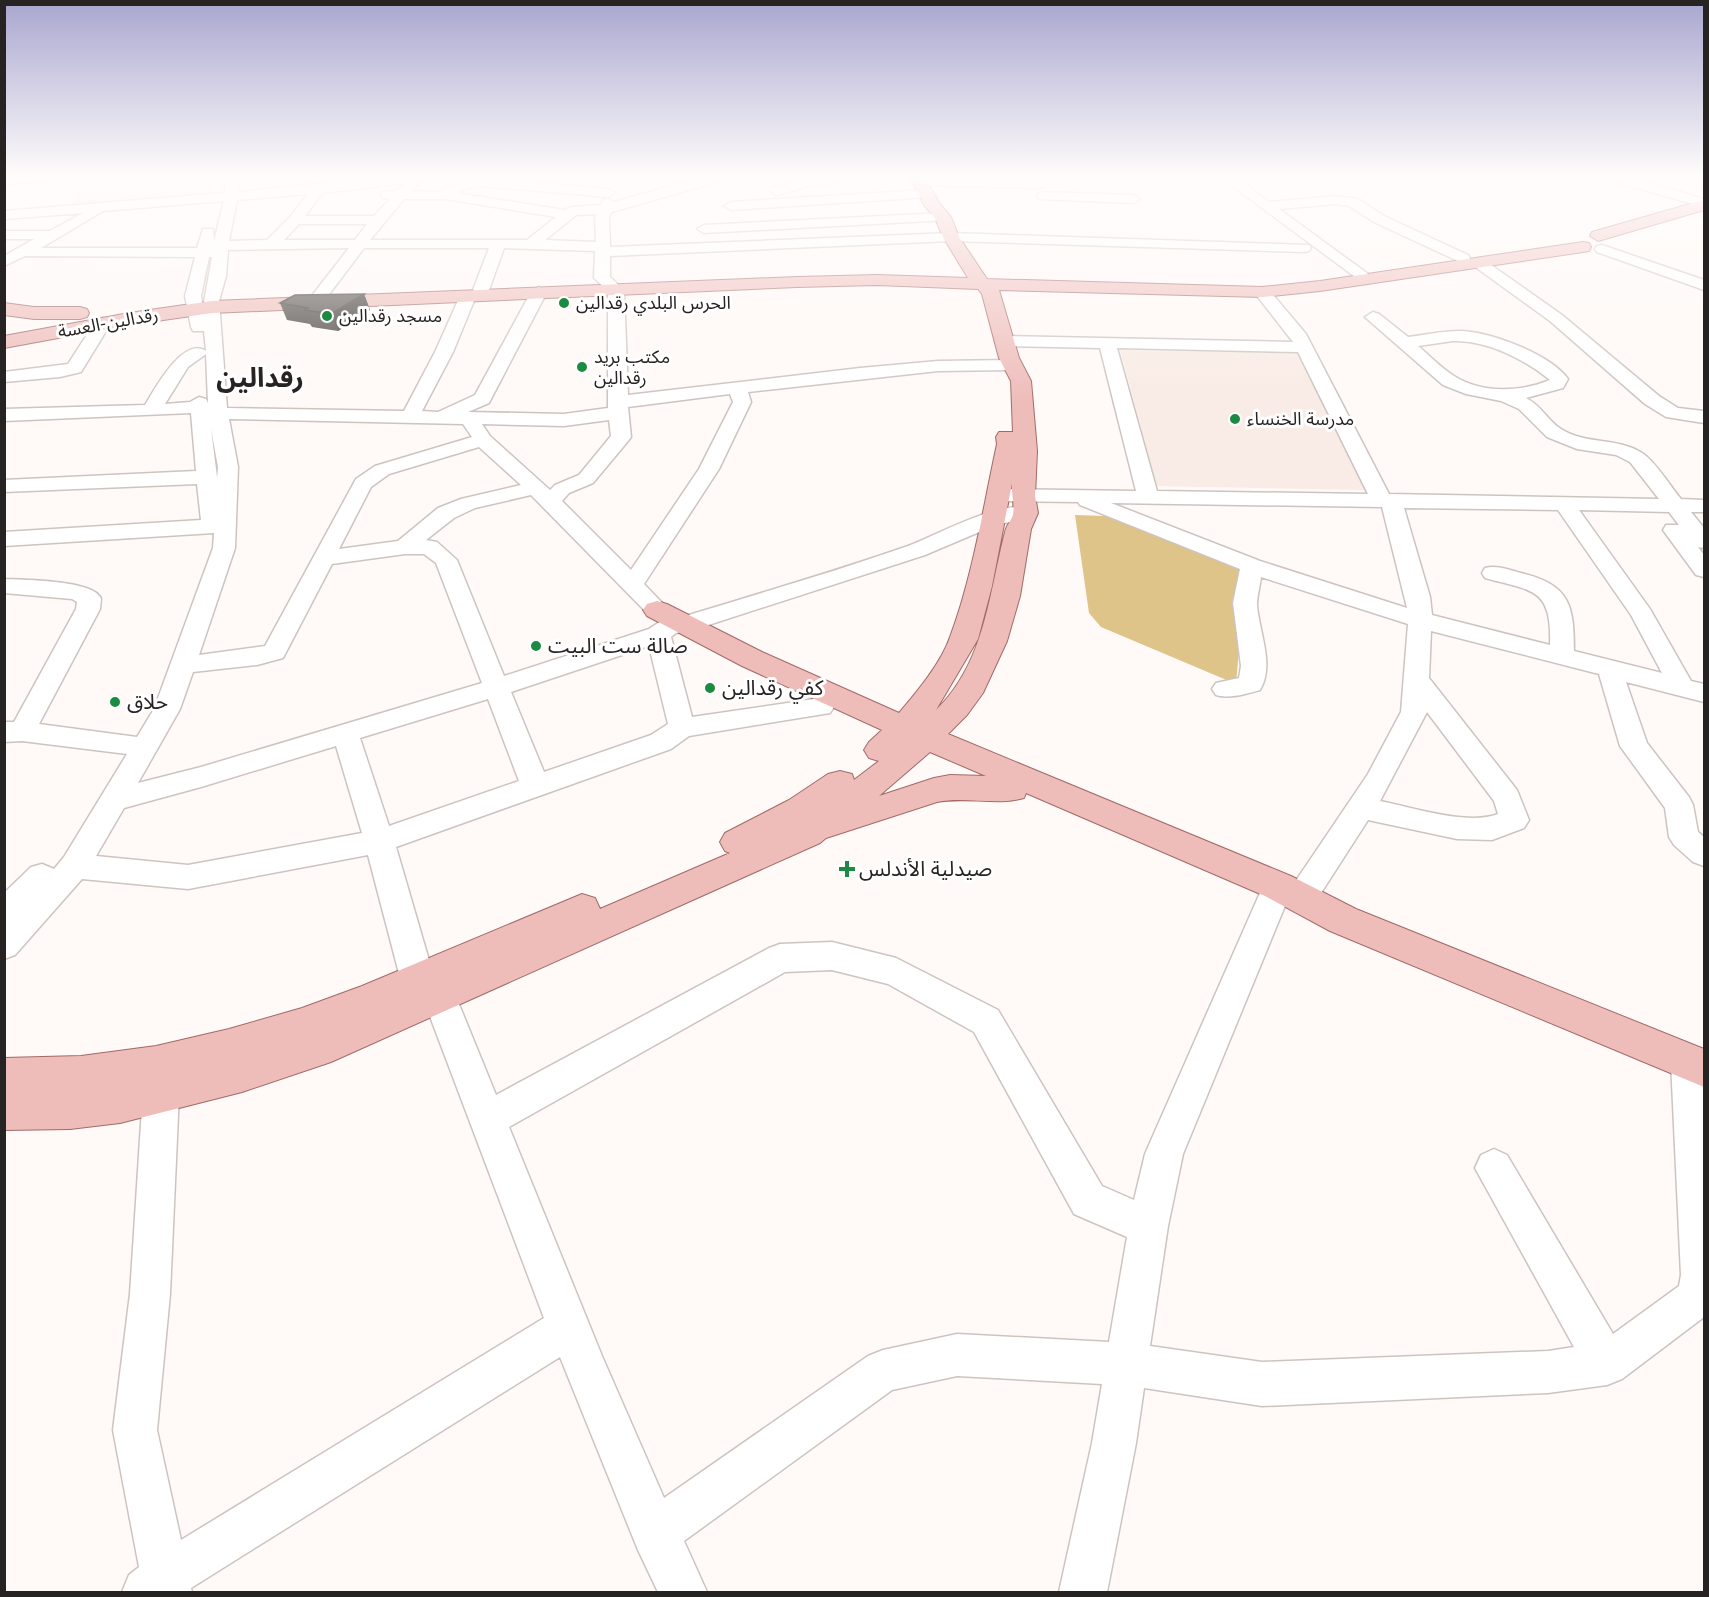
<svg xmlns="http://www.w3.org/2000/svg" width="1709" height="1597" viewBox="0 0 1709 1597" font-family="'PT Sans','Noto Sans Arabic',sans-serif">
<rect width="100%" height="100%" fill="#fff9f7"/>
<!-- built -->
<g fill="#f9ebe5">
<polygon points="83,177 213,177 214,190 201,194 72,205"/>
<polygon points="1120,350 1298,353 1368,490 1157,486"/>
</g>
<!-- green -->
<polygon fill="#dec488" points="1075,515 1105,516 1246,568 1236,684 1101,627 1089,613"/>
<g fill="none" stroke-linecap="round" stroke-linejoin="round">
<defs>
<g id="minor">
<polygon points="4,177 55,177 49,181 4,184"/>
<path d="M 225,177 L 237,177 L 238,192 L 385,177 L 427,177 L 426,180 L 413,182 L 417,185 L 411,191 L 439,192 L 460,181 L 481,178 L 608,189 L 615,193 L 608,197 L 481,186 L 468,188 L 457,193 L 564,210 L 572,207 L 601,205 L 603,200 L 608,199 L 614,202 L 703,177 L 725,177 L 724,180 L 612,212 L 609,217 L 610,247 L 951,233 L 1309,245 L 1311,248 L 1309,251 L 1304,252 L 951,241 L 610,256 L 610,277 L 624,290 L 628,395 L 860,368 L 938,361 L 1012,360 L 1018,361 L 1021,365 L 1018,369 L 1012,370 L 938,371 L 748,392 L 751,402 L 719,469 L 644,584 L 669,610 L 665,615 L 657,617 L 649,615 L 531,495 L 475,508 L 454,518 L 426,540 L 437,542 L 457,560 L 504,676 L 649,629 L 661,621 L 682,617 C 757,594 834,572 908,546 C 942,533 998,500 1034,508 L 1037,513 L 1034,518 L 998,524 L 925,555 L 693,630 L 676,633 L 671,637 L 692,717 L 821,698 L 830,701 L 834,707 L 830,713 L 689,736 L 671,749 L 396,847 L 435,981 L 432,986 L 440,983 L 452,987 L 496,1095 L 769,948 L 780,944 L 832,942 L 896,958 L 998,1010 L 1102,1186 L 1134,1200 L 1145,1154 L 1267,877 L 1278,874 L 1289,877 L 1293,885 L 1368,774 L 1401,712 L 1408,624 L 1261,577 C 1260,586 1257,596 1257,605 C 1259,632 1275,665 1260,690 C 1246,694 1230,699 1216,695 L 1212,689 L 1216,683 L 1239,678 L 1241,666 L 1233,603 L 1240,569 L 1080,505 L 1078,502 L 999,501 L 992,499 L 989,495 L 992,491 L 999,489 L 1136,491 L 1100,348 L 1004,346 L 998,345 L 995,341 L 998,337 L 1004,336 L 1293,342 L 1254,292 L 1262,287 L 1268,289 L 1306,334 L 1389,494 L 1659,499 L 1630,462 L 1616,455 L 1577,449 L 1547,437 L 1519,409 L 1501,401 L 1466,394 L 1443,385 L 1365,317 L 1373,312 L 1379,314 L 1408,337 C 1425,335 1442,331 1459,331 C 1489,331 1550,354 1568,379 L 1563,388 L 1526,398 C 1541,405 1548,421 1561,429 C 1586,445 1617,437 1642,453 C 1655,461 1671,487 1681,499 L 1704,500 L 1704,512 L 1691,512 L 1704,528 L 1704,548 L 1698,547 L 1704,555 L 1704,577 L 1696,575 L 1663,530 L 1666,525 L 1679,525 L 1669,512 L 1579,510 L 1650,609 L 1691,681 L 1704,684 L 1704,702 L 1626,682 L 1647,743 L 1689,797 L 1693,805 L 1698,832 L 1704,837 L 1704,866 L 1693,862 L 1674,845 L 1669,837 L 1665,808 L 1620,746 L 1599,674 L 1431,631 L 1429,678 L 1517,790 L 1529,820 L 1524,828 L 1492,840 L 1457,839 L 1368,820 L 1312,907 L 1301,911 L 1290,907 L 1287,901 L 1183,1154 L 1168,1226 L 1150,1346 L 1262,1362 L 1548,1351 L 1574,1347 L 1475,1168 L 1481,1155 L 1494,1149 L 1507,1155 L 1613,1334 L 1679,1286 L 1681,1275 L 1671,1062 L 1677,1050 L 1689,1046 L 1701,1050 L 1704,1057 L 1704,1317 L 1622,1379 L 1607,1385 L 1548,1393 L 1262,1406 L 1144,1388 L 1136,1443 L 1107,1592 L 1059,1592 L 1092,1443 L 1102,1384 L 957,1376 L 892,1390 L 684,1541 L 707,1592 L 658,1592 L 638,1550 L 560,1357 L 191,1588 L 192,1592 L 122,1592 L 129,1575 L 139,1567 L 113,1430 L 130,1294 L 143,1093 L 154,1063 L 167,1058 L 180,1063 L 185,1075 L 179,1093 L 170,1294 L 157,1430 L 181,1540 L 544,1318 L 423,998 L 426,993 L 418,995 L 406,991 L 401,981 L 368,855 L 188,889 L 82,879 L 15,955 L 4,959 L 4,893 L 31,867 L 42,864 L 54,869 L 64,857 L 127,754 L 22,741 L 4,742 L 4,722 L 14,722 L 76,609 L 77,602 L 72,599 L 4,593 L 4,579 C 22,580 96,580 101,599 C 101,602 100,606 100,609 L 39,724 L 137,737 L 154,709 L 213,548 L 214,533 L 4,546 L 4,532 L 201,520 L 197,484 L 4,492 L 4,480 L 196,471 L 191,413 L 4,421 L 4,409 L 145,405 C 155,389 183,336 206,351 L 204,331 L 193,331 L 191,327 L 185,296 L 195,257 L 25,256 L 4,266 L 4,256 L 34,239 L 4,239 L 4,231 L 50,231 L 83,213 L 4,219 L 4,211 L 225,193 ZM 405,183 L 397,191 L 383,192 L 381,195 L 383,198 L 390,199 L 374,216 L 305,216 L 322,193 ZM 308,194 L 290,217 L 267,240 L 229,241 L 237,200 ZM 404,199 L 446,199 L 556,217 L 527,240 L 370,240 ZM 224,201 L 214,241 L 213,229 L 203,229 L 197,248 L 41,248 L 103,211 ZM 597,214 L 595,217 L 596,242 L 545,240 L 576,215 ZM 299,224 L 367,224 L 355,240 L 284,240 ZM 349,248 L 307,302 L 309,305 L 321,305 L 364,248 L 489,248 L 473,290 L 481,295 L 489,290 L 504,248 L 595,251 L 594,278 L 608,291 L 608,408 L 564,414 L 468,412 L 489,403 L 491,399 L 547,292 L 539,287 L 531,292 L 475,395 L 438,412 L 422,411 L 453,352 L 476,296 L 474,293 L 462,293 L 460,296 L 435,352 L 404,411 L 227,408 L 219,301 L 226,276 L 228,250 ZM 209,257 L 212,257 L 203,308 L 201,296 ZM 1453,341 C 1487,340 1524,359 1550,380 C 1521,392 1482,394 1454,376 C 1441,368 1430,356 1418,346 ZM 1117,348 L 1298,352 L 1368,494 L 1157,491 ZM 206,354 L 208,403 L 206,399 L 199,397 L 190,402 L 165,404 L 188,367 ZM 730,394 L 733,402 L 699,469 L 631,570 L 562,501 L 569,493 L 593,483 L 628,441 L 631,437 L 628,407 ZM 229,419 L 463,424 L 472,437 L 375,466 L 356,479 L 265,646 L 199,655 L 235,548 L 238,467 ZM 609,420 L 611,436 L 579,475 L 555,485 L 550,490 L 490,436 L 482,424 L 564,426 ZM 211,429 L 218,467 L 217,479 L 217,477 ZM 479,447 L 521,485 L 461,499 L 438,508 L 398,541 L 339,549 L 371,487 L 389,474 ZM 1111,503 L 1382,507 L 1407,608 L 1260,561 ZM 1404,508 L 1558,510 L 1631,615 L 1662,673 L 1574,651 C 1574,605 1570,585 1521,573 C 1509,570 1497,565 1485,568 L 1482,573 L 1485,578 C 1533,591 1552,588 1550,645 L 1432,615 L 1430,597 ZM 405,554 L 424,554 L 436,563 L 482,683 L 201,767 L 138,783 L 180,709 L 193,672 L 257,665 L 283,658 L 332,564 ZM 649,646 L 668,724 L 651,735 L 544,772 L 511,692 ZM 488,699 L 519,781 L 389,826 L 360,738 ZM 1427,712 L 1494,801 L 1498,814 C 1468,826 1411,807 1380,801 ZM 336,746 L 362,833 L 188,865 L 96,856 L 124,808 L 201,787 ZM 832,970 L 888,984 L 974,1032 L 1074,1214 L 1127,1237 L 1109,1342 L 957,1334 L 883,1350 L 868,1356 L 664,1498 L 602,1356 L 509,1127 L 785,972 Z"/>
<polygon points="850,177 844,181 809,186 777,195 770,191 772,188 808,178"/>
<polygon points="1220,177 1235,177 1269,202 1336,196 1358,199 1384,216 1468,255 1470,258 1468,261 1458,261 1374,222 1349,206 1336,204 1279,209 1375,279 1367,284 1362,282"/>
<polygon points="1608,177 1629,177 1704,199 1704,207 1609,180"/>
<polygon points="920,178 1041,180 1048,184 1041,188 915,185 913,182 915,179"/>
<polygon points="926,190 933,194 931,197 731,210 724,206 731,202"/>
<polygon points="1044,192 1133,195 1140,199 1133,203 1039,199 1037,196 1039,193"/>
<polygon points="943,213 948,214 950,217 948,220 704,233 697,229 704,225"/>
<polygon points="1602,245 1704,280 1704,290 1597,252 1595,249 1597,246"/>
<polygon points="1479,258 1484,260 1562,315 1659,396 1678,408 1704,411 1704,423 1666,417 1645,404 1550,321 1474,266 1471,263"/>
<polygon points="103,318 111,323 81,372 60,377 4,382 4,372 68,364 97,319"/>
</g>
<g id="major">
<path d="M 910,177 L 925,177 L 939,203 L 951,217 L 959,237 L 987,279 L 1262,287 L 1320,281 L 1583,242 L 1589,243 L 1591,247 L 1589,251 L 1583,252 L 1320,291 L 1262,297 L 999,290 L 1019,358 L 1031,381 L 1037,451 L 1035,496 L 1038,513 L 1031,529 L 1020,596 L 1007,641 L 983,693 L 967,715 L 948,734 L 1291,876 L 1356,909 L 1704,1049 L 1704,1087 L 1330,931 L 1265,896 L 1026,793 L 1024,798 C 996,806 965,796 937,802 L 826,838 L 820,843 L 331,1062 L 242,1092 L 120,1123 L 70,1129 L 4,1130 L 4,1058 L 81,1056 L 156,1046 L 229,1029 L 302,1008 L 362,986 L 582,894 L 595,898 L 600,909 L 730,853 L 725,851 L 720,842 L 725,833 L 789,800 L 828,774 L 840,771 L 852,774 L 854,780 L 879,761 L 869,758 L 864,750 L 869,742 L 882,730 L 742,666 L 647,616 L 643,610 L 647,604 L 657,601 L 667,604 L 762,652 L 899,713 C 917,692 941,663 950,637 C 973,576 983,508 997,444 L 996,437 L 999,432 L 1013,432 L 1011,381 L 999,358 L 982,294 L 978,289 L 877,285 L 797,287 L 212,313 L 129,325 L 4,348 L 4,336 L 129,313 L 212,301 L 797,277 L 877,275 L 968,278 L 943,237 L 935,218 L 924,205 ZM 1012,483 C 1011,492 1015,506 1013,515 C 1011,521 1006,526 1005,532 C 989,593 985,663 936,710 L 978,639 L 992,586 ZM 930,752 L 986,776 L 950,775 L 934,778 L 879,796 Z"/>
<polygon points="1704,200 1704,210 1598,241 1590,236 1592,232"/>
<polygon points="4,303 34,307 80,307 87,309 89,313 87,317 80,319 34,319 4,315"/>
</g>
</defs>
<!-- minor casing -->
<use href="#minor" stroke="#cdc4c0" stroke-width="3"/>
<!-- major casing -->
<use href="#major" stroke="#a16a67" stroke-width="2"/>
<!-- minor -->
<use href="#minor" fill="#fff" fill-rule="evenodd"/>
<!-- major -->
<use href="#major" fill="#eebdba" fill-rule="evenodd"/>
</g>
<!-- wall -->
<polygon fill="#48433f" points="364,294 370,310 338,331 312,327 310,324 287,320 280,303"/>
<!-- shaded-wall -->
<polygon fill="#3b3733" points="364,294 370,310 338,331 331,314"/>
<!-- building -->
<polygon fill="#544e49" stroke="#3b3733" stroke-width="1.5" points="364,294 331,314 305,310 308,308 280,303 295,295"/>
<!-- sky -->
<linearGradient id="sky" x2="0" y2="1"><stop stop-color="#a9a6d0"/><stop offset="0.44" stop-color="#fffcfb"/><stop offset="1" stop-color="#fffcfb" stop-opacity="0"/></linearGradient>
<rect width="1709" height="401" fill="url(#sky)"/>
<!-- markers -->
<g fill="#1b8a42" stroke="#fff" stroke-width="2">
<circle cx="564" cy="303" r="6"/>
<circle cx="327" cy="316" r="6"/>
<circle cx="582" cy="367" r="6"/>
<circle cx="1235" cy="419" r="6"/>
<circle cx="536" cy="646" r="6"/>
<circle cx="710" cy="688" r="6"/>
<circle cx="115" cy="702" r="6"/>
<path d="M844 860h6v6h6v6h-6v6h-6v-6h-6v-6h6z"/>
</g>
<g text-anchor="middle" stroke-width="6" stroke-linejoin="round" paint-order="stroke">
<!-- far-poi labels -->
<g font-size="18" fill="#272322" stroke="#fff" text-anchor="start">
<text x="576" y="309">الحرس البلدي رقدالين</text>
<text x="339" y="322">مسجد رقدالين</text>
<text x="594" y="363">مكتب بريد<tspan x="594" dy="21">رقدالين</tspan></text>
<text x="1247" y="425">مدرسة الخنساء</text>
</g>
<!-- far-street labels -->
<g font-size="18" fill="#272322" stroke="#fff">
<text transform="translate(108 323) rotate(-10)" y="6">رقدالين-العسة</text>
</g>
<!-- poi labels -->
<g font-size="21" fill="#272322" stroke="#fff" text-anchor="start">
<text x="548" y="653">صالة ست البيت</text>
<text x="722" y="695">كفي رقدالين</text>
<text x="127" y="709">حلاق</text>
<text x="859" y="876">صيدلية الأندلس</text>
</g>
<!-- far-town labels -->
<g font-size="27" font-weight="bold" fill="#272322" stroke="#fff">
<text x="260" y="387">رقدالين</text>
</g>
</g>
<!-- border -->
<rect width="1709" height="1597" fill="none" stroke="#272322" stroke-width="12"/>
</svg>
